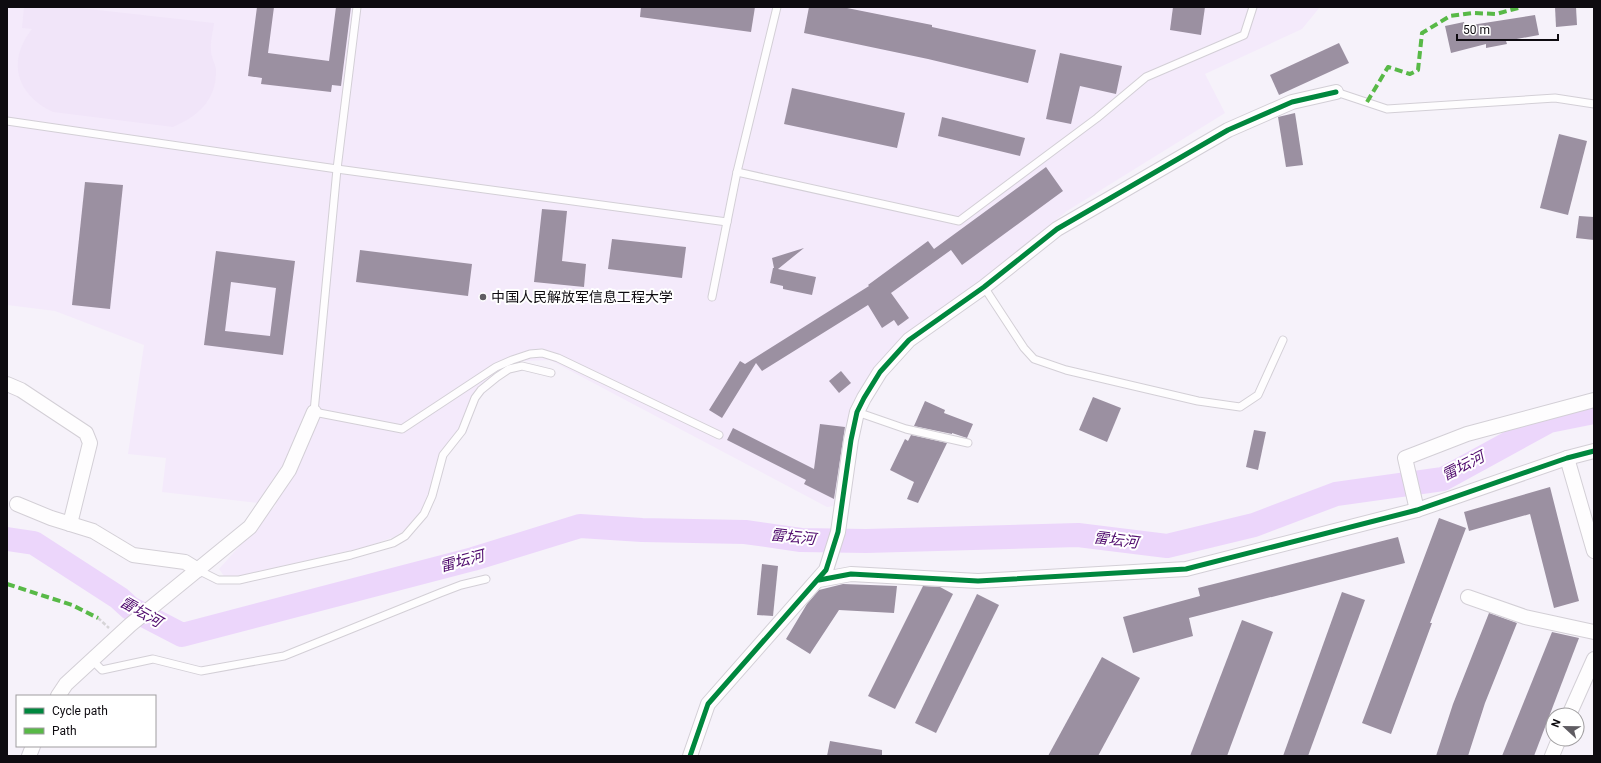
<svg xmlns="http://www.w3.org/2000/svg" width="1601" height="763" viewBox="0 0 1601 763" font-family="Roboto,'Noto Sans SC',sans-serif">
<rect width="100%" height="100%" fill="#f6f2fa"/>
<!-- built -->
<polygon fill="#f4eafb" points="7,7 1320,7 1302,29 1205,74 1225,113 1067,211 885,357 861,388 849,426 837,504 834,506 827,507 550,360 523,361 512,365 490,379 460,430 445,447 438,459 432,488 424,509 403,531 394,537 365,547 239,576 224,576 219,569 276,505 162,492 166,458 128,454 144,345 55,311 7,305"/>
<!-- green -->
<path fill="#f1e5f9" d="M 24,7 L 71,7 L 214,23 C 213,32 210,42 211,51 C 211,57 215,63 216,69 C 217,99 199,116 173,127 L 53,112 C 17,95 6,62 32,29 L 22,28 Z"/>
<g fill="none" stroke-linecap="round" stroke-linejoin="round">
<!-- river -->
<polyline stroke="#ecd6fb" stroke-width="24" points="7,539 34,543 119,598 130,608 182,635 473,559 580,526 642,530 745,532 801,540 866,541 1078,535 1167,546 1254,525 1336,494 1443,479 1549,421 1594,412"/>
</g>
<!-- building -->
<g fill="#9b90a1" fill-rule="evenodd">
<polygon points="257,7 274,7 268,53 329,61 336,7 351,7 341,86 332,85 331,92 261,84 262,78 248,76"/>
<polygon points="641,7 755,7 751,32 640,17"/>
<polygon points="809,7 842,7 932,25 932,27 1036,50 1028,83 928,59 804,33"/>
<polygon points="1173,7 1205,7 1201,35 1170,30"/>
<polygon points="1555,7 1576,7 1577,25 1556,27"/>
<polygon points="1535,15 1539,35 1506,41 1507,44 1486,48 1486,44 1451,53 1445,26 1464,22 1465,26"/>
<polygon points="1339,43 1349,63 1279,95 1270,75"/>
<polygon points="1060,53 1122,66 1116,94 1080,86 1071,124 1046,119"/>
<polygon points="792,88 905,113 897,148 784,124"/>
<polygon points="1295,113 1303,165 1286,167 1278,117"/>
<polygon points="942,117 1025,138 1020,156 938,136"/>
<polygon points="1559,134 1587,141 1568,215 1540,208"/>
<polygon points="1046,167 1063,191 962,265 951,250 891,293 909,318 898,326 894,320 882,328 868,305 762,371 756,363 722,418 709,410 740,361 745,364 869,286 868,285 928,241 934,249"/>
<polygon points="85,182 123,185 110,309 72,305"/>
<polygon points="542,209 567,211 562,261 586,264 584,287 534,282"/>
<polygon points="1579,216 1594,217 1594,240 1576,238"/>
<polygon points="612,239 686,247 682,278 608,269"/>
<polygon points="804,248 778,269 816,277 812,295 783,289 783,286 770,283 773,268 774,268 772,258"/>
<polygon points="360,250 472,264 468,296 356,282"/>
<path d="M 216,251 L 295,261 L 283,355 L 204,345 ZM 231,282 L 276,288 L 270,336 L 225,331 Z"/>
<polygon points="841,371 851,383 839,393 829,381"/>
<polygon points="1093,397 1121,408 1107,442 1079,430"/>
<polygon points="925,401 945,410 944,413 973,424 967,438 952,433 952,434 914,426"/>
<polygon points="820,424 845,427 834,499 804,484 806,480 727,440 733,428 814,469"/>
<polygon points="1254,430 1266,432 1258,470 1246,467"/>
<polygon points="911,435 947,443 918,503 907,499 914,482 890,470 905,439 908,441"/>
<polygon points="1550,487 1579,601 1554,608 1530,514 1469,531 1464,512"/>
<polygon points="1439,518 1466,528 1430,623 1432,623 1391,734 1362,723"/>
<polygon points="1398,537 1405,563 1189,618 1193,636 1133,653 1123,617 1200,596 1198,588"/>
<polygon points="762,564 778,566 773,616 757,615"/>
<polygon points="843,584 897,586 894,613 839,610 810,654 786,639 807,604 819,590"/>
<polygon points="923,586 940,587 953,594 895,709 868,696"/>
<polygon points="1342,592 1365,600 1308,756 1283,756"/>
<polygon points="977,594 999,605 936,733 915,723"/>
<polygon points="1489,613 1517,623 1485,703 1468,756 1436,756 1453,704"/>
<polygon points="1242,620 1273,632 1227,756 1190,756"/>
<polygon points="1552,632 1579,638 1534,756 1502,756"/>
<polygon points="1102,657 1140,678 1098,756 1048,756"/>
<polygon points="830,741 882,750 882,756 827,756"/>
</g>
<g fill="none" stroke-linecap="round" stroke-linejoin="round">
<defs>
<g id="service">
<polyline points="357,7 337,169 314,412 402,429 496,367 512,360 530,354 542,353 558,358 719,435"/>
<polyline points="1336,92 1387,109 1555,98 1594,104"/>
<polyline points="7,121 337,169 727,222"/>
<polyline points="737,172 959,221 1097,118 1146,77 1244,35 1253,7"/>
<polyline points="984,287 1024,348 1034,359 1066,370 1134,386 1198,401 1240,407 1258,395 1283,340"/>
<polyline points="712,297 737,172 777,7"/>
<polyline points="857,412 906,429 968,443"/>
<polyline points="198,570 218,580 239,580 351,555 393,543 405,536 424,514 432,496 443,455 462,431 475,398 481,390 497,377 509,369 522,366 551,373"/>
<polyline points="92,660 102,670 153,659 201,671 284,656 440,593 461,585 486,579"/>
</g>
<g id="minor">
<polyline points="7,384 21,390 86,433 90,443 70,524"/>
<polyline points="1567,458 1594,551"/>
<polyline points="17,504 51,518 93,531 133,555 185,562 198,570"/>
<polyline points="1417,510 1405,458 1467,434 1594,400"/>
<polyline points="819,580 851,574 978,581 1186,569 1417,510 1567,458 1594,451"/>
<polyline points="1468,597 1525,617 1594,632"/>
<polyline points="58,696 66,684 130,625 250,527 289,470 314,412"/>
<polyline points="1569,715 1594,659"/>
<polyline points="29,756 33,746"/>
<polyline points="690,756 708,704 826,570 838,532 851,440 857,412 864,398 880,372 909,340 984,287 1057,229 1228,130 1292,102 1336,92"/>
<polyline points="1552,756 1559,739"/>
</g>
</defs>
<!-- service casing -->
<use href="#service" stroke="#d3cfd6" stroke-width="9"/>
<!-- minor casing -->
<use href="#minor" stroke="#d3cfd6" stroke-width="16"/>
<!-- path -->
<polyline stroke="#d6d4d7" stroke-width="2.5" stroke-dasharray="4 2" stroke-linecap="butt" points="98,618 109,628"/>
<!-- service -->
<use href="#service" stroke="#fefdfe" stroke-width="7"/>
<!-- minor -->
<use href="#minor" stroke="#fefdfe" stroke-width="14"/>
<!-- quiet -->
<g stroke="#58b947" stroke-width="4" stroke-dasharray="8 4" stroke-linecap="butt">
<polyline points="1367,102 1388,67 1410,74 1418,70 1422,33 1450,16 1473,13 1496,14 1522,7"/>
<polyline points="7,584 72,605 98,618"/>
</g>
<defs>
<g id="cycleway">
<polyline points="819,580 851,574 978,581 1186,569 1417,510 1567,458 1594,451"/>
<polyline points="690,756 708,704 826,570 838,532 851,440 857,412 864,398 880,372 909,340 984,287 1057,229 1228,130 1292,102 1336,92"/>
</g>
</defs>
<!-- cycleway casing -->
<use href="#cycleway" stroke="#fff" stroke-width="8"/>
<!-- cycleway -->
<use href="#cycleway" stroke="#00873e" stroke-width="5"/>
</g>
<!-- markers -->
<circle fill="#5f5c62" stroke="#fff" stroke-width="1.5" cx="483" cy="297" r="4"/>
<g text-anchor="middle" stroke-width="4" stroke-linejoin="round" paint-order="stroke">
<!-- poi labels -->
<g font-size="14" fill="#0e0b10" stroke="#fff" text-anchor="start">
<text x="491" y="302">中国人民解放军信息工程大学</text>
</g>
<!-- water labels -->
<g font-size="15" font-style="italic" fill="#4f0a6d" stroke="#fff">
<text transform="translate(1463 466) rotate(-27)" y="5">雷坛河</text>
<text transform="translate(793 537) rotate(6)" y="5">雷坛河</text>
<text transform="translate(1116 540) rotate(7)" y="5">雷坛河</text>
<text transform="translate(462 561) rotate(-15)" y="5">雷坛河</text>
<text transform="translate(141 612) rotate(30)" y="5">雷坛河</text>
</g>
</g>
<!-- border -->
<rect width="1601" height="763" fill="none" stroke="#0e0b10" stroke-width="16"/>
<!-- legend -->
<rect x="16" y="695" width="140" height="52" fill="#ffffff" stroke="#9f9d9f"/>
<rect x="24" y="708" width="20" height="6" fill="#00873e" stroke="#9f9d9f"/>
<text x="52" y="715" font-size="12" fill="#0e0b10">Cycle path</text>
<rect x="24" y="728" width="20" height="6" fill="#58b947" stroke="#9f9d9f"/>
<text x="52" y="735" font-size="12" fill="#0e0b10">Path</text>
<!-- north arrow -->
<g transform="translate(1565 727) rotate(292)"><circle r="19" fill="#ffffff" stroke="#9f9d9f"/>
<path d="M0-3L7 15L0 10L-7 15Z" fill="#5f5c62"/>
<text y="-6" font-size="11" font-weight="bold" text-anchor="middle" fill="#0e0b10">N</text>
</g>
<!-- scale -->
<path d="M1457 34v6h101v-6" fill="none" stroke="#0e0b10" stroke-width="2"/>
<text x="1463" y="34" font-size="12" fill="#0e0b10" stroke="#ffffff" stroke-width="3" paint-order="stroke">50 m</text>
</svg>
